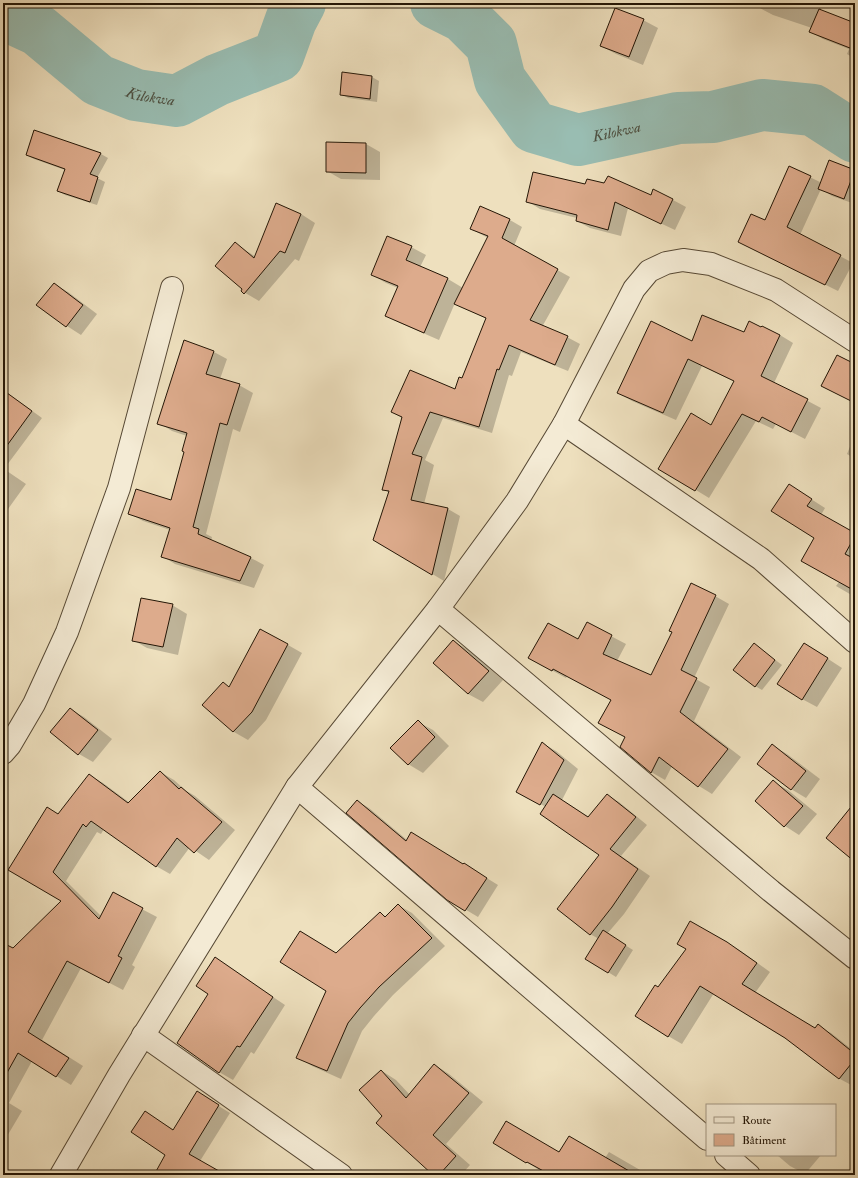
<svg xmlns="http://www.w3.org/2000/svg" width="858" height="1178" viewBox="0 0 858 1178" font-family="'IM FELL Double Pica',serif">
<rect width="100%" height="100%" fill="#eee0be"/>
<filter id="stains"><feTurbulence type="fractalNoise" baseFrequency=".005" numOctaves="4"/><feColorMatrix values="0 0 0 0 .2 0 0 0 0 .09 0 0 0 0 .02 0 0 0 .5 -.17"/></filter>
<radialGradient id="worn" r=".72"><stop offset=".6" stop-color="#630" stop-opacity="0"/><stop offset="1" stop-color="#630" stop-opacity=".3"/></radialGradient>
<!-- shadow -->
<g fill="#0003">
<polygon points="131,3 145,3 143,8"/>
<polygon points="759,3 819,3 822,5 820,11 855,24 855,59 847,54 849,49 823,39 811,32 812,28 773,15 758,7"/>
<polygon points="643,20 658,28 643,65 616,54 601,46"/>
<polygon points="343,74 372,77 379,81 377,102 348,98 341,94"/>
<polygon points="35,131 101,154 108,158 97,178 105,182 97,205 65,195 58,191 65,170 34,159 27,155"/>
<polygon points="366,144 380,152 380,180 341,179 327,171"/>
<polygon points="829,162 855,171 855,204 832,196 821,189 800,235 853,263 838,291 739,242 765,221 789,167 822,183"/>
<polygon points="605,184 651,196 673,200 686,207 675,230 628,208 621,236 590,228 577,221 577,218 540,209 527,201 586,185"/>
<polygon points="480,208 510,220 522,227 514,246 570,277 542,327 567,337 580,344 568,371 521,352 512,376 509,375 492,433 443,418 425,460 434,465 424,504 448,509 460,516 444,581 374,539 389,493 384,489 402,418 392,412 456,390 463,380 487,319 455,303 439,340 400,323 386,315 398,288 386,283 372,275 411,247 426,255 420,267 448,279 463,288 488,238 471,229"/>
<polygon points="301,214 315,223 299,261 295,259 259,301 242,291 243,289 236,244 256,257"/>
<polygon points="54,284 68,292 97,314 81,335 67,326 38,305"/>
<polygon points="744,333 780,335 793,343 774,383 821,408 805,439 776,424 773,429 756,421 709,498 660,468 712,427 735,382 702,366 676,420 632,401 618,393 693,342"/>
<polygon points="185,342 214,352 227,359 220,379 239,385 253,393 240,432 233,429 206,534 212,537 211,541 251,558 264,565 254,588 175,564 162,556 170,530 143,521 130,514 172,501 185,452 187,436 172,431 159,423"/>
<polygon points="3,390 42,418 4,469 26,484 3,516"/>
<polygon points="855,434 855,459 847,454"/>
<polygon points="789,485 825,508 821,515 855,534 855,597 836,586 839,582 815,538"/>
<polygon points="715,596 729,604 694,678 710,687 694,721 741,757 712,794 699,786 672,766 665,780 651,772 626,737 612,700 567,676 566,678 529,658 579,641 588,624 626,644 617,661 651,676"/>
<polygon points="172,605 187,614 178,655 147,648 133,640"/>
<polygon points="454,641 468,650 503,680 483,702 468,694"/>
<polygon points="288,645 302,653 266,720 248,740 234,732 204,705 223,683 230,687"/>
<polygon points="761,649 782,665 762,690 755,686"/>
<polygon points="819,653 842,668 817,707 802,699"/>
<polygon points="70,709 84,717 112,739 93,762 79,754"/>
<polygon points="418,722 433,730 449,746 423,773 408,764"/>
<polygon points="542,743 556,751 578,769 562,800 589,817 607,795 619,802 647,825 621,856 650,876 624,914 607,934 633,950 616,977 587,959 599,939 590,934 601,855 546,807 531,799"/>
<polygon points="773,746 787,754 820,779 806,798 791,789"/>
<polygon points="160,772 174,780 185,790 195,796 235,830 209,860 190,847 170,874 156,866 104,829 101,834 97,832 66,881 101,916 113,894 157,917 132,965 135,967 123,990 81,968 42,1040 83,1066 71,1085 32,1061 9,1103 22,1111 3,1143 3,944 13,949 63,901 24,878 89,775 103,783 130,803"/>
<polygon points="773,782 788,790 817,814 799,835 785,826 756,801"/>
<polygon points="357,801 369,808 407,840 464,864 498,885 478,917 448,899"/>
<polygon points="3,863 9,868 3,876"/>
<polygon points="398,905 412,913 445,946 393,995 374,1016 362,1031 341,1079 312,1066 298,1057 328,990 380,913 387,917"/>
<polygon points="691,923 741,951 770,972 755,993 815,1029 818,1026 831,1033 855,1052 855,1084 853,1086 840,1079 786,1037 714,993 682,1044 668,1036 659,988 687,949"/>
<polygon points="216,959 285,1005 254,1054 251,1052 233,1080 219,1072 178,1043 210,993"/>
<polygon points="435,1065 449,1074 483,1102 446,1144 470,1165 461,1175 435,1175 383,1116 382,1071 396,1080 410,1095"/>
<polygon points="209,1100 230,1113 200,1161 226,1175 155,1175 166,1154 158,1120 174,1130"/>
<polygon points="494,1143 559,1153 605,1158 609,1152 647,1174 646,1175 552,1175 542,1169 541,1171"/>
<polygon points="777,1155 821,1155 805,1174 790,1166"/>
</g>
<g fill="none" stroke-linecap="round" stroke-linejoin="round">
<!-- river -->
<g stroke="#99bdb2" stroke-width="52">
<path id="s1" d="M 436,3 L 464,17 L 491,44 L 500,80 L 534,127 L 578,140 L 678,118 L 713,117 L 762,105 L 813,110 L 855,137"/>
<path id="s2" d="M 3,14 L 38,30 L 98,80 L 136,95 L 177,101 L 217,80 L 278,56 L 291,20 L 300,3"/>
</g>
</g>
<!-- building -->
<g fill="#ddab8c" stroke="#241606">
<polygon points="615,8 644,19 629,57 600,46"/>
<polygon points="819,9 855,23 855,50 809,32"/>
<polygon points="342,72 372,76 370,99 340,95"/>
<polygon points="34,130 101,153 90,174 98,177 90,202 57,191 65,169 26,155"/>
<polygon points="326,142 366,143 366,173 326,172"/>
<polygon points="829,160 855,170 844,199 818,189"/>
<polygon points="789,166 811,176 787,227 841,255 825,285 738,242 751,214 765,220"/>
<polygon points="533,172 585,184 587,179 604,183 608,176 651,195 653,189 673,199 661,224 615,202 608,230 576,221 577,215 526,202"/>
<polygon points="276,203 301,214 285,253 280,251 244,294 241,291 242,289 215,266 235,242 254,258"/>
<polygon points="480,206 510,219 502,238 558,269 530,320 568,336 555,365 509,345 499,370 497,369 479,427 430,412 412,454 422,457 411,500 448,508 432,575 373,540 389,491 382,490 402,417 391,412 410,370 455,389 459,377 462,378 486,318 454,304 488,236 470,229"/>
<polygon points="387,236 412,246 406,260 448,278 424,333 385,316 398,286 371,275"/>
<polygon points="54,283 83,305 66,327 36,305"/>
<polygon points="702,315 744,332 749,321 761,327 762,326 780,335 761,376 808,399 791,432 762,417 759,422 742,414 695,491 658,469 691,413 711,425 734,381 688,359 663,413 617,393 651,321 692,341"/>
<polygon points="184,340 214,351 206,374 240,384 227,425 220,423 193,527 199,529 198,534 251,557 240,581 161,557 170,528 128,514 136,489 171,500 184,452 182,451 187,433 157,424"/>
<polygon points="837,355 855,364 855,403 821,386"/>
<polygon points="3,390 32,411 3,451"/>
<polygon points="789,484 812,499 807,506 855,533 855,536 845,554 855,559 855,591 801,561 814,538 771,511"/>
<polygon points="691,583 716,595 681,670 697,678 680,712 728,749 698,787 659,757 651,773 620,747 625,737 598,723 611,700 553,669 552,671 528,658 548,623 578,639 587,622 612,635 603,654 651,675 672,632 669,631"/>
<polygon points="141,598 173,604 163,647 132,641"/>
<polygon points="260,629 288,644 252,712 233,732 202,705 223,682 229,687"/>
<polygon points="453,640 489,671 468,694 433,663"/>
<polygon points="754,643 775,660 755,687 733,670"/>
<polygon points="804,643 828,658 802,700 777,684"/>
<polygon points="70,708 98,730 78,755 50,732"/>
<polygon points="418,720 435,737 408,765 390,748"/>
<polygon points="542,742 564,760 540,805 516,792"/>
<polygon points="772,744 806,771 791,790 757,764"/>
<polygon points="160,771 179,789 181,787 222,822 194,853 177,838 156,867 91,821 86,827 83,824 53,872 99,919 113,892 143,908 118,956 122,958 109,983 67,961 28,1032 69,1058 56,1077 18,1053 3,1080 3,943 13,948 61,901 8,870 47,807 58,814 89,774 128,803"/>
<polygon points="773,780 803,806 784,827 755,801"/>
<polygon points="553,794 588,817 607,794 636,817 610,849 638,869 612,907 590,935 557,909 599,855 540,814"/>
<polygon points="357,800 406,841 411,832 463,864 464,863 487,878 465,911 447,900 346,813"/>
<polygon points="855,802 855,862 826,838"/>
<polygon points="398,904 432,938 379,987 360,1008 348,1023 327,1071 296,1058 326,991 280,962 300,931 336,953 380,912 385,917"/>
<polygon points="690,921 727,942 757,963 742,984 815,1028 818,1024 855,1054 855,1059 839,1079 785,1038 700,986 668,1037 635,1016 655,985 658,987 686,949 677,944"/>
<polygon points="603,930 626,945 608,973 585,959"/>
<polygon points="215,957 273,997 240,1047 237,1046 219,1073 177,1043 208,994 196,986"/>
<polygon points="434,1064 469,1093 433,1135 456,1156 439,1175 433,1175 376,1123 382,1116 359,1090 381,1070 406,1098"/>
<polygon points="197,1091 219,1105 189,1154 226,1175 154,1175 165,1155 131,1132 145,1111 173,1130"/>
<polygon points="506,1121 559,1152 569,1136 636,1175 546,1175 547,1173 527,1162 526,1163 493,1143"/>
</g>
<g fill="none" stroke-linecap="round" stroke-linejoin="round">
<defs>
<g id="minor">
<polyline points="564,424 761,559 855,642"/>
<polyline points="438,609 771,891 855,958"/>
<polyline points="3,753 10,745 34,704 67,632 119,488 172,288"/>
<polyline points="297,787 707,1139"/>
<polyline points="143,1035 341,1175"/>
<polyline points="726,1155 749,1175"/>
<polyline points="61,1175 119,1075 297,787 438,609 517,501 564,424 634,289 649,271 666,263 683,260 711,264 776,290 855,341"/>
</g>
</defs>
<!-- minor casing -->
<use href="#minor" stroke="#564834" stroke-width="24"/>
<!-- minor -->
<use href="#minor" stroke="#f4ebd5" stroke-width="22"/>
</g>
<g text-anchor="middle" stroke-width="3" stroke-linejoin="round" paint-order="stroke">
<!-- water labels -->
<g font-size="15" font-style="italic" fill="#4d5042" stroke="#f4ebd5">
<text dy="5" stroke="none"><textPath href="#s2" startOffset="172">Kilokwa</textPath></text>
<text dy="5" stroke="none"><textPath href="#s1" startOffset="250">Kilokwa</textPath></text>
</g>
</g>
<!-- margin -->
<rect width="858" height="1178" fill="none" stroke="#eee0be" stroke-width="16"/>
<rect x="4" y="4" width="850" height="1170" fill="none" stroke="#241606" stroke-width="2"/>
<rect x="8" y="8" width="842" height="1162" fill="none" stroke="#241606"/>
<!-- legend -->
<rect x="706" y="1104" width="130" height="52" fill="#f4ebd5" stroke="#a19682"/>
<rect x="714" y="1117" width="20" height="6" fill="#f4ebd5" stroke="#a19682"/>
<text x="742" y="1124" font-size="12" fill="#241606">Route</text>
<rect x="714" y="1134" width="20" height="12" fill="#ddab8c" stroke="#a19682"/>
<text x="742" y="1144" font-size="12" fill="#241606">Bâtiment</text>
<rect width="100%" height="100%" filter="url(#stains)"/>
<rect width="100%" height="100%" fill="url(#worn)"/>
</svg>
